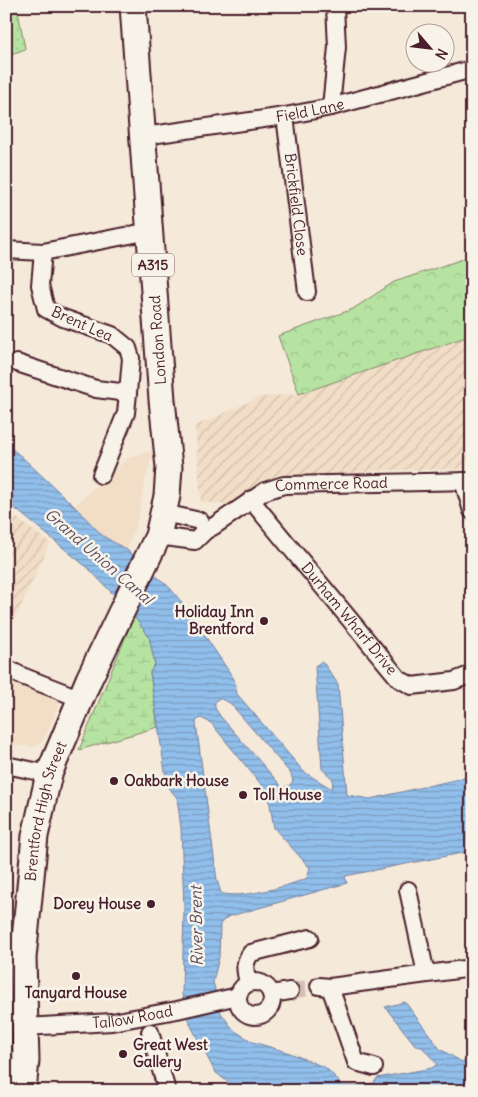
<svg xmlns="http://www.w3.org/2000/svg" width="478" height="1097" viewBox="0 0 478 1097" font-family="Delius,sans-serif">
<defs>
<pattern id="industrial-furrows" width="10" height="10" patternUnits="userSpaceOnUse" patternTransform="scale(1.25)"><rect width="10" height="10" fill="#f2dec7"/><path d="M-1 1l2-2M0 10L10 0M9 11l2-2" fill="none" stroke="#d1beab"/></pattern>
<pattern id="grass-dots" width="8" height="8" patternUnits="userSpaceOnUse" patternTransform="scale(1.25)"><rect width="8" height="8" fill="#b6e3a1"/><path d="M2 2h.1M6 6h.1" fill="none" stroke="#9ec28b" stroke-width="1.8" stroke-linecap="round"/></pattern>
<pattern id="forest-crowns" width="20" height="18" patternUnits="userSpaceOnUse" patternTransform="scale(1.25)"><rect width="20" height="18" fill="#b6e3a1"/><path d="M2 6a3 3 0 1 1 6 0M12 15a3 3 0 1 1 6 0" fill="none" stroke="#9ec28b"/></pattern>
<pattern id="wetland-marsh" width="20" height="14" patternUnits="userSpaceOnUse" patternTransform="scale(1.25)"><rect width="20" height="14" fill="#b6e3a1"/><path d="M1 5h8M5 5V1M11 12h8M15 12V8" fill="none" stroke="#9ec28b"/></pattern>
<pattern id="water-rules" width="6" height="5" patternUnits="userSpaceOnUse" patternTransform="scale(1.25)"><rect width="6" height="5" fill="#91bfeb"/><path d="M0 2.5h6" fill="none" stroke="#789bbf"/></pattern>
</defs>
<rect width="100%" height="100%" fill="#f5e9d9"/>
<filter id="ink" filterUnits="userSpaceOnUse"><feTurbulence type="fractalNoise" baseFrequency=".02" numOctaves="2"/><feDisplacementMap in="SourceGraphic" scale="10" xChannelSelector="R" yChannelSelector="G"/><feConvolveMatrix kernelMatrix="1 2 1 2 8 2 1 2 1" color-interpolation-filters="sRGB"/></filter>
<g filter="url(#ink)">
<!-- built -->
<g fill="#f2dec7">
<polygon points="154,450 145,480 138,518 127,550 103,536 74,506 128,458"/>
<polygon points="15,680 42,691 60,701 45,738 36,747 6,744 6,681"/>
</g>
<!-- industrial -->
<g fill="url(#industrial-furrows)">
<polygon points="472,335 472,469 389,470 282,478 228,505 201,502 195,426 260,397 299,394"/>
<polygon points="6,510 50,543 6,638"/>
</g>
<!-- grass -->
<polygon fill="url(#grass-dots)" stroke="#808166" points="6,6 17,6 25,49 6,56"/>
<!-- forest -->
<polygon fill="url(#forest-crowns)" stroke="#808166" points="472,256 472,335 299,394 278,336 353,309 394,282"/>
<!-- wetland -->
<polygon fill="url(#wetland-marsh)" stroke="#808166" points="134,616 149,636 155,664 150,673 158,727 79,750"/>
<!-- water -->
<path fill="url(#water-rules)" stroke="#757f9e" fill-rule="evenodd" d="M 6,444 L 23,458 L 74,506 L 103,536 L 127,550 L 170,588 L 187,609 L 234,679 L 237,694 L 304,772 L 332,789 L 333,779 L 322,769 L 315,666 L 322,661 L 338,684 L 347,795 L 370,799 L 472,776 L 472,851 L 345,876 L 347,883 L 227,917 L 220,924 L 219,957 L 213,982 L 221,1013 L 229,1024 L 235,1031 L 253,1042 L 290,1053 L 326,1068 L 337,1079 L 341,1086 L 361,1086 L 365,1084 L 374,1083 L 377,1078 L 432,1068 L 437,1064 L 422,1047 L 416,1046 L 385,1007 L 405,1002 L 440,1049 L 462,1062 L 472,1060 L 472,1091 L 239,1091 L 215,1072 L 189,1022 L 182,994 L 184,908 L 181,828 L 177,798 L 167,785 L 150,672 L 155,664 L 149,637 L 134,616 L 89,569 L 6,501 ZM 219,698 L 230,703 L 291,774 L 293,781 L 290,785 L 283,788 L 220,716 L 215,708 L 215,702 ZM 201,718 L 211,723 L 268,793 L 274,828 L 310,868 L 307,878 C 290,886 238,900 221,893 L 217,880 L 196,723 L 197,720 Z"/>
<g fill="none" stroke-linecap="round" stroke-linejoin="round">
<!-- minor-tunnel -->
<polyline stroke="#d3c1b6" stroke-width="16" stroke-dasharray="16 8" stroke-linecap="butt" points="290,991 319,986"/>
<defs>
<g id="minor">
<polyline points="331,107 337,47 335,6"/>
<path id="s1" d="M 285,116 L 307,292"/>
<path id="s2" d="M 144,136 L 285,116 L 331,107 L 472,69"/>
<polyline points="6,250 43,252 150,231"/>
<polyline points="17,363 96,389 128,393 131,358 128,348 112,335 63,318 46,309 40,285 43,252"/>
<polyline points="101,475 126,413 128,393"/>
<polyline points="463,481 472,511"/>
<path id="s3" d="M 251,500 L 399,679 L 412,686 L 454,681 L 472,674"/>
<polyline points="164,513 200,521 205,531"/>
<path id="s4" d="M 158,536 L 195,541 L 205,531 L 214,526 L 265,491 L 284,485 L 472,481"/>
<polyline points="6,668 22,676 81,699"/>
<polyline points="6,765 49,774"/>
<polyline points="408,890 426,974"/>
<circle cx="255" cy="999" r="17"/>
<path d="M 248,983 C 245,970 243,964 251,953 L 310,938"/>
<polyline points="319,986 330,987 472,968"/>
<polyline points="330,987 356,1062 374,1067"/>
<polyline points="271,994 290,991"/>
<path id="s5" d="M 25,1027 L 112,1022 L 177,1010 L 238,996"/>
<polyline points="150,1032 167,1091"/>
</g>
<g id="primary">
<path id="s6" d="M 23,1091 L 26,1060 L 23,958 L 35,836 L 49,774 L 89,679 L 158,536 L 167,496 L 169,467 L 162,400 L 133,6"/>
</g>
</defs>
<!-- minor casing -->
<use href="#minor" stroke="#4a1f2b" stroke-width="20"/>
<!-- primary casing -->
<use href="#primary" stroke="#4a1f2b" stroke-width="29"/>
<!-- minor -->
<use href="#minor" stroke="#f7f3e8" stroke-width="16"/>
<!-- primary -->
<use href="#primary" stroke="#f7f3e8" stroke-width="25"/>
</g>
</g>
<!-- markers -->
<g fill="#4a1f2b" stroke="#f7f3e8" stroke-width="2">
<circle cx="264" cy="621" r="5"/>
<circle cx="114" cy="781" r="5"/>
<circle cx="243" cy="795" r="5"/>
<circle cx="151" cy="904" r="5"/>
<circle cx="76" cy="976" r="5"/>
<circle cx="123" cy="1054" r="5"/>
</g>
<g text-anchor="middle" stroke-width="5" stroke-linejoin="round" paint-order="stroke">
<!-- shield labels -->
<rect fill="#f7f3e8" stroke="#7e5f64" stroke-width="1" x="132" y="253.5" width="42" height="23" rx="4"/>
<g font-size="14" font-weight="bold" fill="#4a1f2b">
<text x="153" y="270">A315</text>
</g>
<!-- street labels -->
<g font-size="15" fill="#4a1f2b" stroke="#f7f3e8">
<text dy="5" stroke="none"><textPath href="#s2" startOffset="168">Field Lane</textPath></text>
<text dy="5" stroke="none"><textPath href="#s1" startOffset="89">Brickfield Close</textPath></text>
<text transform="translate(82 324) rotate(24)" y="5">Brent Lea</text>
<text transform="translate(158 340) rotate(-94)" y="5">London Road</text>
<text dy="5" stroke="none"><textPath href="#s4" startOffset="191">Commerce Road</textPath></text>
<text dy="5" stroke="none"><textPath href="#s3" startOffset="154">Durham Wharf Drive</textPath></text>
<text dy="5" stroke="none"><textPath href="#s6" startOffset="282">Brentford High Street</textPath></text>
<text dy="5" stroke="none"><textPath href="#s5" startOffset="108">Tallow Road</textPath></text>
</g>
<!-- poi labels -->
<g font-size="15" font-weight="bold" fill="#4a1f2b" stroke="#f7f3e8" text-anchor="start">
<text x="254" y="617" text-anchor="end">Holiday Inn<tspan x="254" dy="17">Brentford</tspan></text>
<text x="124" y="786">Oakbark House</text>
<text x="253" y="800">Toll House</text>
<text x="141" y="909" text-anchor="end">Dorey House</text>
<text x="76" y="998" text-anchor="middle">Tanyard House</text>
<text x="133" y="1050">Great West<tspan x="133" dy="17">Gallery</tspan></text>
</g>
<!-- water labels -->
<g font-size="16" font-style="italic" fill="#5f4f65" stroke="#f7f3e8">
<text transform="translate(99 556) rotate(41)" y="6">Grand Union Canal</text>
<text transform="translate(196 926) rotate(-91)" y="6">River Brent</text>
</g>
</g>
<!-- margin -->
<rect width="478" height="1097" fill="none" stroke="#f7f3e8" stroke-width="25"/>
<rect x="12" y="12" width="453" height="1072" fill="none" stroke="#4a1f2b" stroke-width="2" filter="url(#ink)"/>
<!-- north arrow -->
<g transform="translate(430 48) rotate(118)"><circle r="24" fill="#f7f3e8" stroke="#b29e9c"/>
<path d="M0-4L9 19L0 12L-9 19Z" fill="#4a1f2b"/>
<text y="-8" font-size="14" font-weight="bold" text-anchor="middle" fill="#4a1f2b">N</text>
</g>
</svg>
